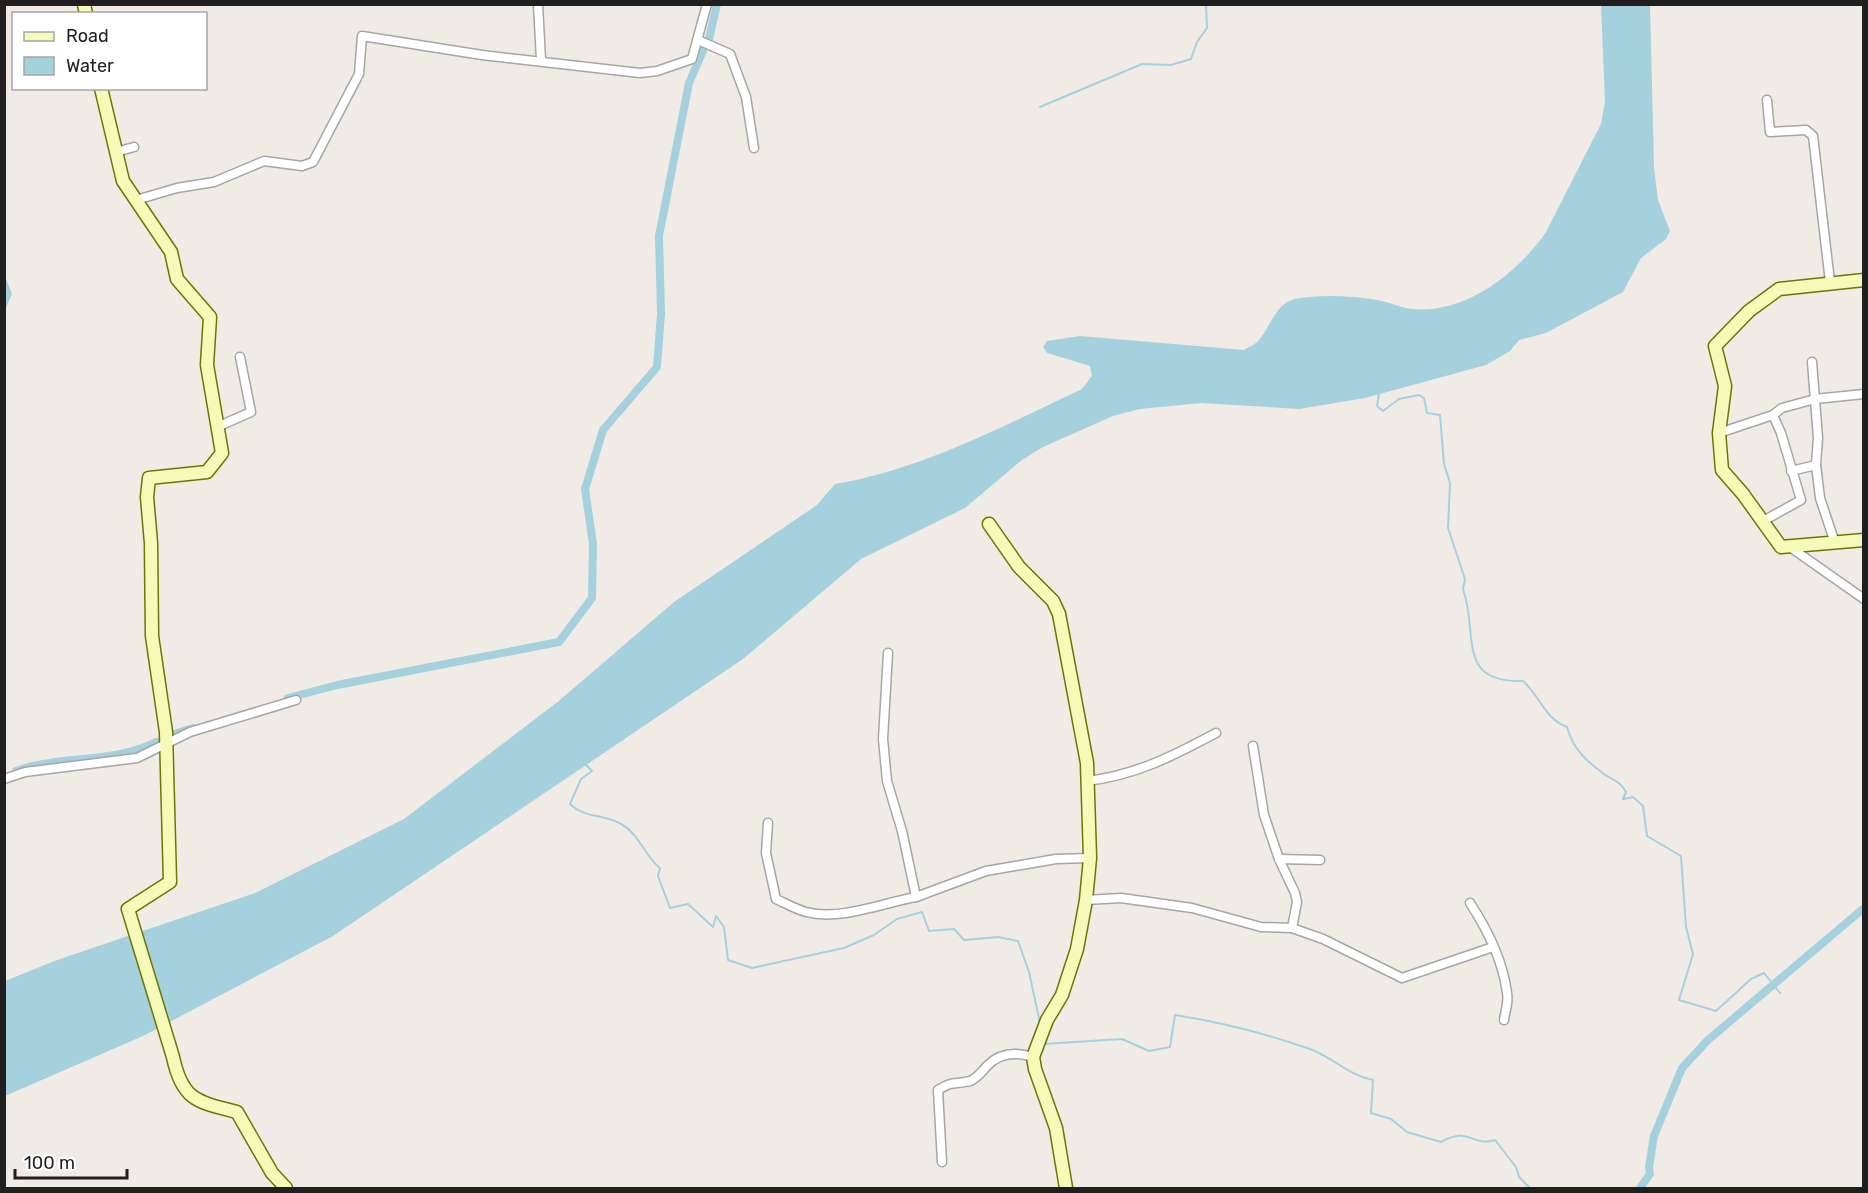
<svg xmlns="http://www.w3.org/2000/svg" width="1868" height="1193" viewBox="0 0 1868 1193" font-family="Rubik,sans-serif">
<rect width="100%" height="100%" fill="#f0ece5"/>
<!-- water -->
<g fill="#a5d0de">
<path d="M 1601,5 L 1650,5 L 1654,167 L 1658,200 L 1670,231 L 1666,239 L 1641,258 L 1623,292 L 1546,333 L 1519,340 L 1510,351 L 1486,365 L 1365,398 L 1299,409 L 1201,403 L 1140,409 L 1113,416 L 1043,447 L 1022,460 L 965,508 L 861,559 L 743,659 L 333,936 L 143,1036 L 5,1096 L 5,981 L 57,960 L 255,893 L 404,819 L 560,700 L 674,602 L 817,505 L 835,484 C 923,469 1001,427 1082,389 L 1092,376 L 1090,366 L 1047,353 L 1043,347 L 1047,341 L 1080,336 L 1244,350 C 1249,347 1256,344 1259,340 C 1271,326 1275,304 1295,299 C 1321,294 1351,296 1377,300 C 1389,302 1401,308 1413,309 C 1465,314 1518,273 1546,232 L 1601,124 L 1605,101 Z"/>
<polygon points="5,276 12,294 5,310 4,310"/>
</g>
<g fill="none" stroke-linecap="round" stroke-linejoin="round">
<!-- stream -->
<g stroke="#a5d0de" stroke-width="2">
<polyline points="1040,107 1142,64 1171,65 1191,59 1197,42 1207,28 1206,4"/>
<path d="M 1379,393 L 1377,406 L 1383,411 L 1399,399 L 1419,395 L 1424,398 L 1427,413 L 1440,415 L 1444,464 L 1450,483 L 1448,528 L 1465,579 L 1463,589 C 1479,634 1455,683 1523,681 C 1540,696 1544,718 1567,727 C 1573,749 1586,761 1604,774 C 1614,781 1620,781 1626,792 L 1623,799 L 1633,797 L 1643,806 L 1647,836 L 1681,856 L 1686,927 L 1693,954 L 1679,1000 L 1716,1011 L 1751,979 L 1764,973 L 1780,993"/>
<path d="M 585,764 L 592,771 L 581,779 L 570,804 C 584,818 604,814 621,824 C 640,834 644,856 660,868 L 658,876 L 670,908 L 688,904 L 713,927 L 716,916 L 724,927 L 728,960 L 752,968 L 844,948 L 874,935 L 897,919 L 922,912 L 929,931 L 954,929 L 964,940 L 998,937 L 1018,941 L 1029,972 L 1040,1023"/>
<path d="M 1043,1044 L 1122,1039 L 1149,1051 L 1170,1047 L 1175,1015 C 1220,1022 1267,1034 1310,1049 C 1332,1057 1350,1076 1373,1080 L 1371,1113 L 1391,1119 L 1407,1132 L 1441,1142 C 1470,1126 1471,1147 1495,1140 L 1516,1167 L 1519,1177 L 1530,1188"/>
</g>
<!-- canal -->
<g stroke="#a5d0de" stroke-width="8">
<polyline points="709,39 717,4"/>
<polyline points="288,698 337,685 559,642 592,598 593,544 585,489 603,430 657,367 661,313 659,236 689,83 703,51"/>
<polyline points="171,735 193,728"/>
<path d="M 16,771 C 60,755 112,764 156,742"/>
<polyline points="1640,1188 1650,1174 1649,1167 1654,1136 1682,1068 1708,1040 1864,908"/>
</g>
<defs>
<g id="street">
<polyline points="538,4 541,60"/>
<polyline points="698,40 730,54 746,97 754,148"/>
<polyline points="1767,100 1770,132 1806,130 1813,136 1830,282"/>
<polyline points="116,152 134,147"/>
<polyline points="136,200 177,188 214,182 264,161 302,166 313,162 359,74 362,36 482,55 640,73 657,71 692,59 707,4"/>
<polyline points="1812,362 1818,438 1816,465 1820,498 1835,543"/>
<polyline points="217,427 251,412 240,357"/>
<polyline points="1719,433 1773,415 1782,408 1815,399 1864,394"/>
<polyline points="1791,471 1816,465"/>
<polyline points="1763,521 1801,500 1781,433 1773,415"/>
<polyline points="1790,547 1864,599"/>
<polyline points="888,653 883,739 887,781 902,831 916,897 986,871 1056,859 1090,858"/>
<polyline points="1253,746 1264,815 1279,859 1295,893 1297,902 1292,928"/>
<polyline points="4,779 25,772 137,758 190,732 296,700"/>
<path d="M 1086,781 C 1134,776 1173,756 1216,733"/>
<path d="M 768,823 L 766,853 L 776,899 C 785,903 795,909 806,912 C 840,921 882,903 916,897"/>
<polyline points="1279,859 1320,860"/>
<polyline points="1086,900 1121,898 1192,908 1261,927 1292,928 1323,939 1402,978 1493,947"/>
<path d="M 1470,903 C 1487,929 1503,961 1507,993 C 1509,1001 1505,1012 1504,1020"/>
<path d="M 942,1162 L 938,1090 C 954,1080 954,1085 970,1081 C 978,1078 982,1071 988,1065 C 1001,1052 1017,1052 1033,1057"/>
</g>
<g id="secondary">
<polyline points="84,4 86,14"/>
<path d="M 101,88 L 123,181 L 171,252 L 177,279 L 210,317 L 207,365 L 222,453 L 207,472 L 149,478 L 147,497 L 151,543 L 152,636 L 166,732 L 170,882 L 128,909 L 173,1057 C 182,1100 197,1102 237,1112 L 272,1173 L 286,1188"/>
<polyline points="1864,280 1779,289 1749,311 1715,346 1725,386 1719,433 1722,470 1743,494 1781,547 1864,540"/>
<polyline points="989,524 1019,567 1053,601 1059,614 1087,763 1090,858 1086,900 1077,949 1062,995 1047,1020 1033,1057 1035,1069 1056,1128 1066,1188"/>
</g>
</defs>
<!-- street casing -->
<use href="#street" stroke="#a6a6a6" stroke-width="11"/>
<!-- secondary casing -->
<use href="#secondary" stroke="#697804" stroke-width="15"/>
<!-- street -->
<use href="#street" stroke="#fff" stroke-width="8"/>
<!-- secondary -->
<use href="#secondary" stroke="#f5fab8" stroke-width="12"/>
</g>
<!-- border -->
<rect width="1868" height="1193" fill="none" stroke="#1f1f1f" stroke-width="12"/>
<!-- legend -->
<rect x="12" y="12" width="195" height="78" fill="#ffffff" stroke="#a5a5a5" stroke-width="1.5"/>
<rect x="24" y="32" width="30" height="9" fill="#f5fab8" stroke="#a5a5a5" stroke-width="1.5"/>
<text x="66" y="42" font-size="18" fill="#1f1f1f">Road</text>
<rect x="24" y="57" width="30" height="18" fill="#a5d0de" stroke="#a5a5a5" stroke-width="1.5"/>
<text x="66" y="72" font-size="18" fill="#1f1f1f">Water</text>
<!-- scale -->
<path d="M15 1169v9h112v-9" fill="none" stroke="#1f1f1f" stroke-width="3"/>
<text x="24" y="1169" font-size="18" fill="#1f1f1f" stroke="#ffffff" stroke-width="4.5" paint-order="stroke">100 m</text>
</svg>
